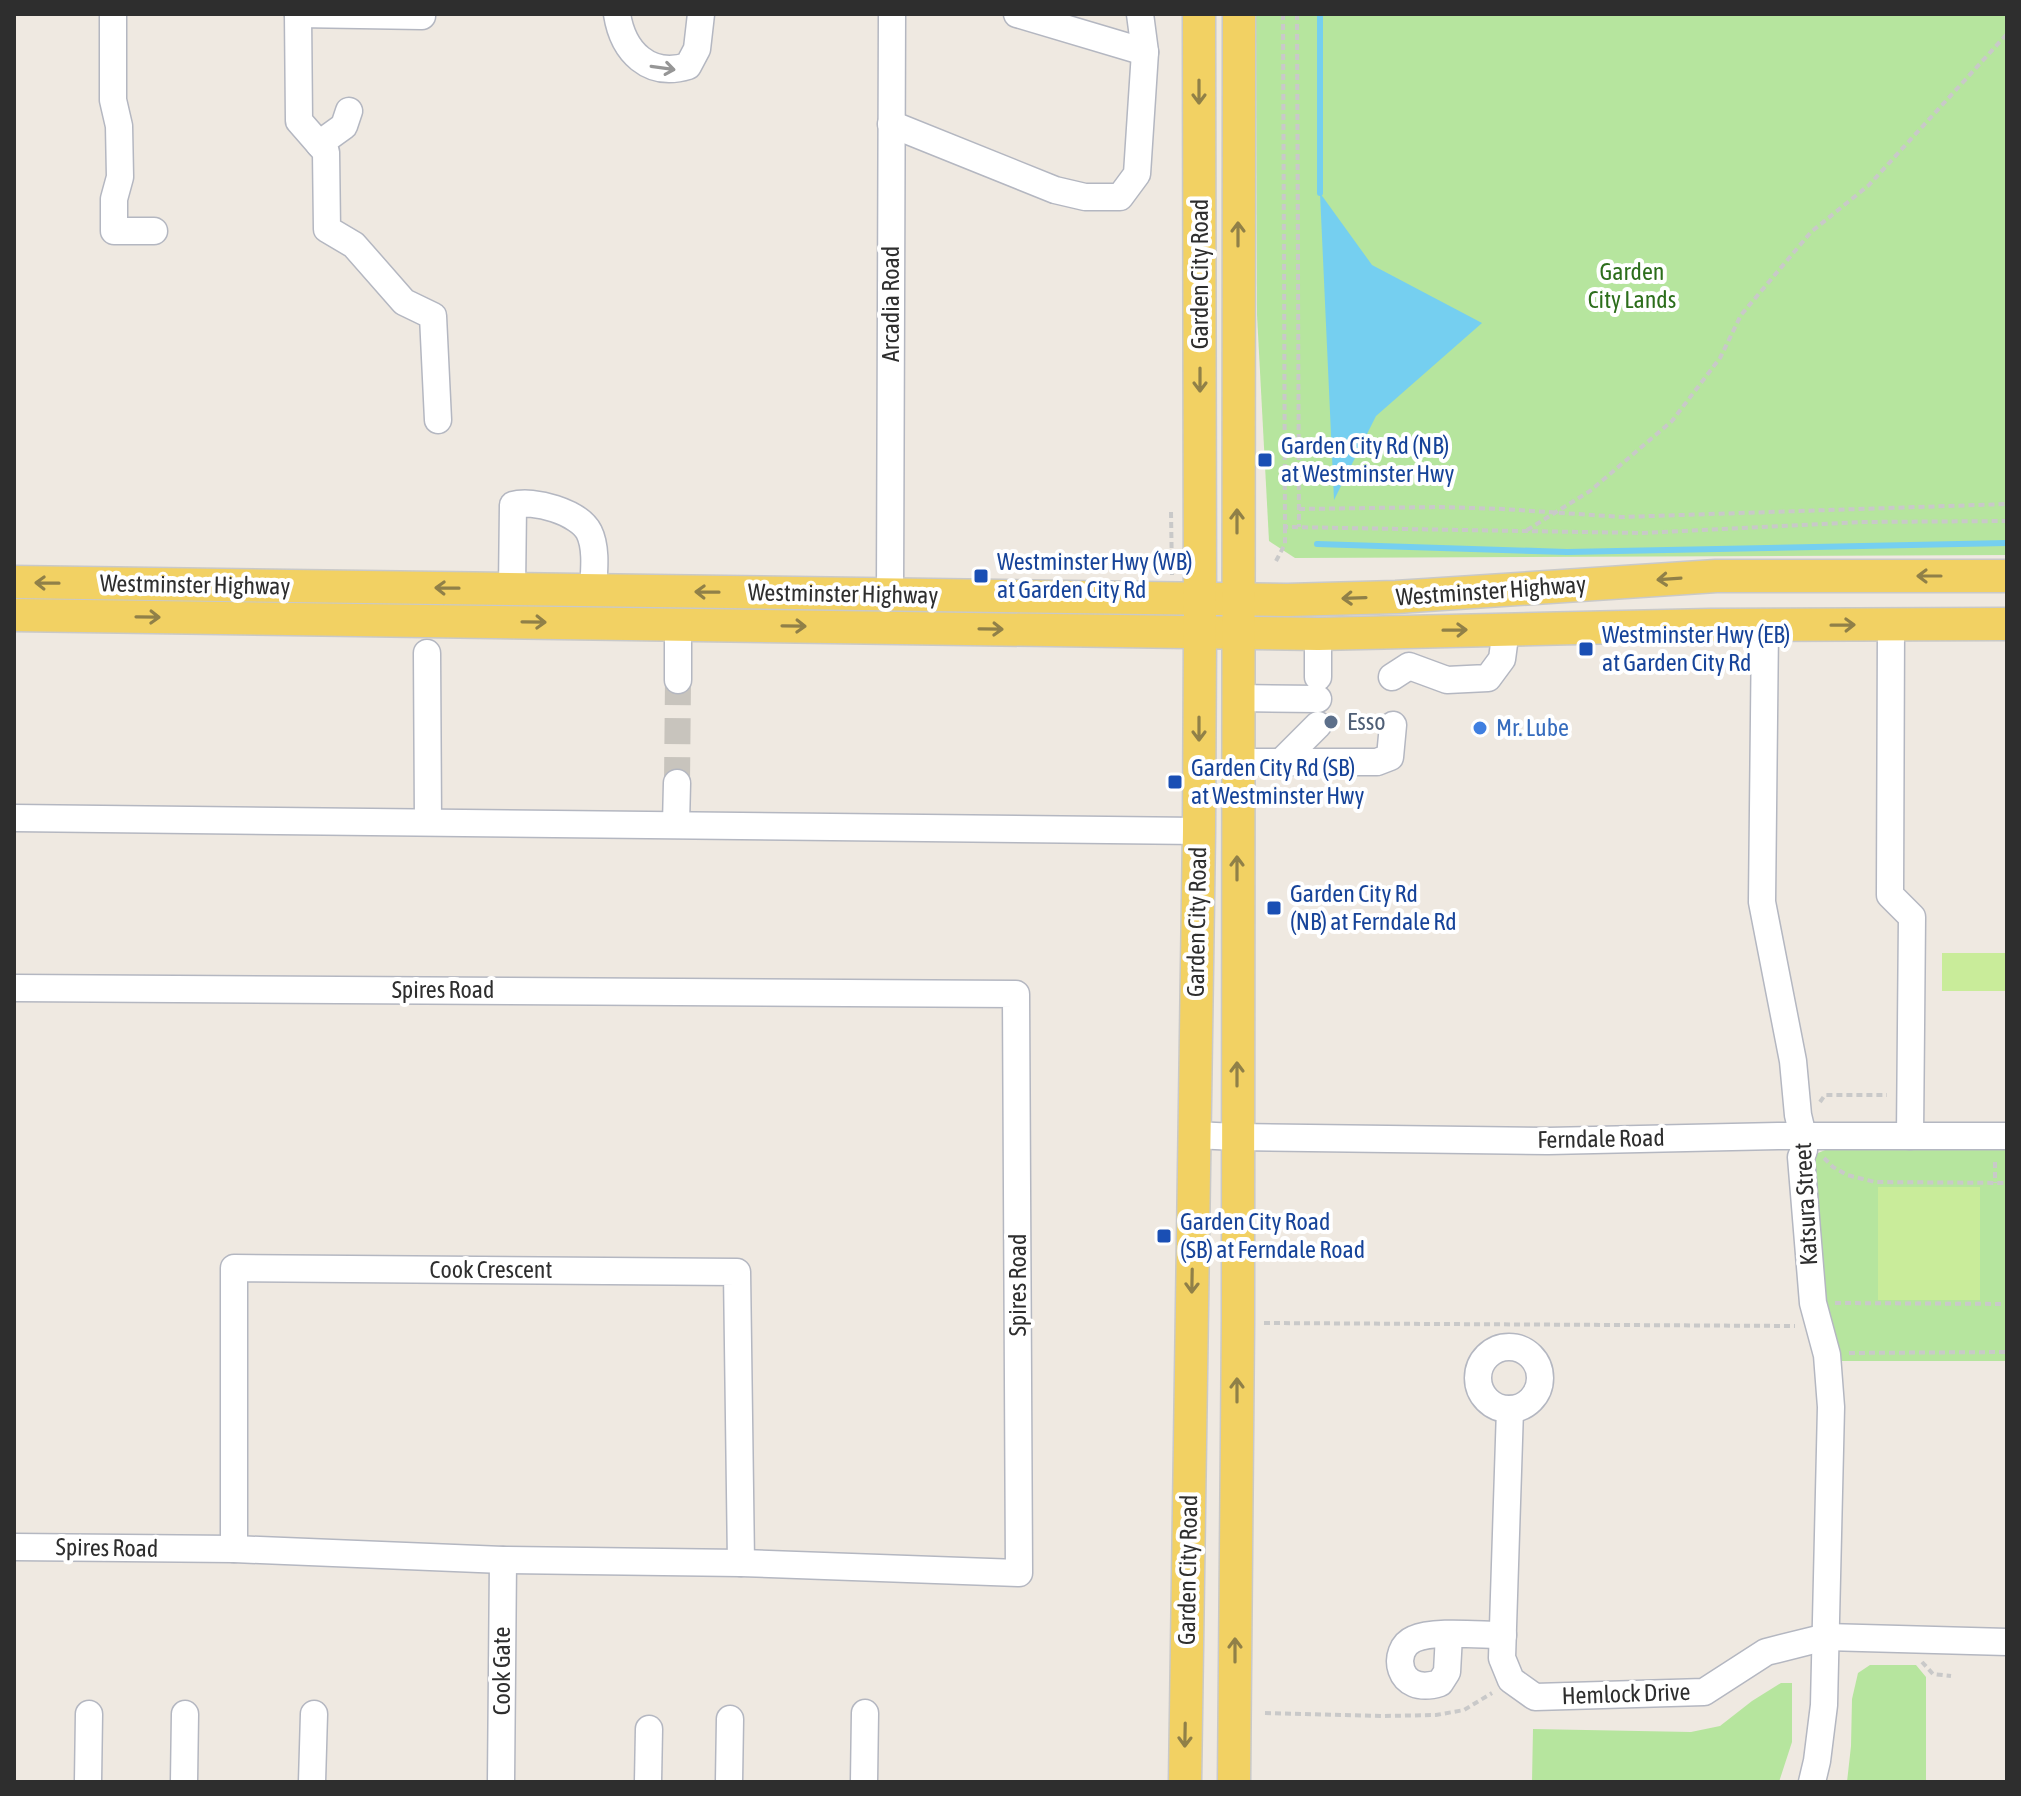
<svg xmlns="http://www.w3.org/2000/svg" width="2021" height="1796" viewBox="0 0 2021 1796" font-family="'Asap Condensed',sans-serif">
<rect width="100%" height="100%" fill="#efe9e1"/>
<!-- green -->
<g fill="#b6e59e">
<polygon points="1256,14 2007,14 2007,555 1295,558 1269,541 1257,315"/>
<polygon points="1830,1148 2007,1150 2007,1361 1835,1361 1823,1277 1818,1193 1811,1166 1818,1153"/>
<polygon points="1870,1665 1916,1665 1926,1677 1926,1782 1847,1782 1851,1746 1852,1699 1858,1673"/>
<polygon points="1781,1683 1792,1683 1792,1742 1779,1782 1532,1782 1533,1729 1691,1732 1720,1726 1752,1701"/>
</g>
<!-- pitch -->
<g fill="#c9ec9a">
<rect x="1942" y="953" width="65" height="38"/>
<rect x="1878" y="1187" width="102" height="113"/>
</g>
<!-- water -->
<polygon fill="#75cff0" points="1320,193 1372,265 1482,323 1376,416 1334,500"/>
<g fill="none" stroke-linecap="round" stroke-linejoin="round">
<!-- stream -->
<g stroke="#75cff0" stroke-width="6">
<polyline points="1320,193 1320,14"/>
<polyline points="1317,544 1567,552 2007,543"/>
</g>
<!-- minor-tunnel -->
<polyline stroke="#c8c4bd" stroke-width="26" stroke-dasharray="26 13" stroke-linecap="butt" points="677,783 678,680"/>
<defs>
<g id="minor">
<polyline points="113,14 113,100 119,126 120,177 114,199 114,231 154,231"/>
<polyline points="298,14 299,121 326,152 327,229 354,245 404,302 433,316 438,420"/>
<polyline points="298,14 422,16 422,14"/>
<path d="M 617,14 C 623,52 649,78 688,66 L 697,49 L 701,14"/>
<polyline points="1017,14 1145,52"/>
<polyline points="891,124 1055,190 1085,197 1120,197 1137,174 1145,52 1140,14"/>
<polyline points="319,144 344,126 349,111"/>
<path d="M 512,589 L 513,505 C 533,499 579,512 589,532 C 597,548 594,572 593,590"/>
<polyline points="890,594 892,14"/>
<polyline points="1891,625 1890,895 1912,917 1910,1136"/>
<polyline points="1765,626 1762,902 1793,1061 1798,1115 1803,1136 1804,1150 1801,1157 1813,1303 1827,1355 1831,1407 1824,1705 1817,1761 1812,1782"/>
<polyline points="427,653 428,822"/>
<polyline points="1318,677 1318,634"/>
<polyline points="1392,677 1409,666 1447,680 1488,678 1502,659 1506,629"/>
<polyline points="678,680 678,624"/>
<polyline points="1237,698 1318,699"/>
<polyline points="1237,762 1377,762 1390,757 1393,725"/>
<polyline points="1281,762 1318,725"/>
<polyline points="14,818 1199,831"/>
<polyline points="676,824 677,783"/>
<polyline points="14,988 1016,994 1019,1573 741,1563 503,1560 234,1549 14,1547"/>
<polyline points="1194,1135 1237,1137 1548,1141 1778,1136 2007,1136"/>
<circle cx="1509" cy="1378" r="31"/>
<polyline points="1510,1409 1502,1658 1511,1680 1535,1697 1704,1692 1766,1652 1826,1637 2007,1642"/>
<polyline points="234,1549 234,1268 737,1272 741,1563"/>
<path d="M 1449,1635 L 1447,1672 L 1440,1683 C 1396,1697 1390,1649 1414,1639 C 1433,1630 1480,1635 1503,1635"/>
<polyline points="88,1782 89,1714"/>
<polyline points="184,1782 185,1714"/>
<polyline points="312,1782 314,1714"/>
<polyline points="501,1782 503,1560"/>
<polyline points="648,1782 649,1729"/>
<polyline points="729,1782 730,1719"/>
<polyline points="864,1782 865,1713"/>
</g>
<g id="major">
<polyline points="14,582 1287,600 1396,597 1716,576 2007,576"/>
<polyline points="14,615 1318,634 1710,625 2007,624"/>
<polyline points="1185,1782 1199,831 1200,632 1199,14"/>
<polyline points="1234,1782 1238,1321 1239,14"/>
</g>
</defs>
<!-- minor casing -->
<use href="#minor" stroke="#b4b7c1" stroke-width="29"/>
<!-- major casing -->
<use href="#major" stroke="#c9c9c9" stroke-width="35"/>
<!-- path -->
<g stroke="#c9c9c9" stroke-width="4" stroke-dasharray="6 4" stroke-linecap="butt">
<polyline points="1283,14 1285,527 1642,533 1861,522 2007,521"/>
<polyline points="1297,14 1299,527"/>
<polyline points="1299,509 1441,507 1503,509 1622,517 2007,504"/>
<polyline points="1171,512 1172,575"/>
<polyline points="1527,530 1590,491 1672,421 1720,358 1741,315 1811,232 1869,185 2007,34"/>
<polyline points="1276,561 1285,544 1285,527"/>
<polyline points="1820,1102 1825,1095 1887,1095"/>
<polyline points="1824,1158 1833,1167 1847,1175 1875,1182 2007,1183"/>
<polyline points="1995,1162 1995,1183"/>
<polyline points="1835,1303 2007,1304"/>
<polyline points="1264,1323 1795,1326"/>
<polyline points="1849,1353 2007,1352"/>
<polyline points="1922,1662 1933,1674 1951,1676"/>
<polyline points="1265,1713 1384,1716 1436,1715 1464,1710 1492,1693"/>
</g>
<!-- minor -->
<use href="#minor" stroke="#fff" stroke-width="26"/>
<!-- major -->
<use href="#major" stroke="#f2d163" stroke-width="32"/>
</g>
<!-- one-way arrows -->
<defs><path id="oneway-shaft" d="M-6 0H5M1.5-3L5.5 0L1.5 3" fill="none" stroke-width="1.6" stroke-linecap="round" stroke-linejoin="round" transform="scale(2)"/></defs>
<use stroke="#969696" href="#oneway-shaft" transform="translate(663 68) rotate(8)"/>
<g stroke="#908048">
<use href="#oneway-shaft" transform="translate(1199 92) rotate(90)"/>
<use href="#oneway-shaft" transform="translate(1238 234) rotate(-90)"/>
<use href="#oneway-shaft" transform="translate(1200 380) rotate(90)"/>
<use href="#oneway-shaft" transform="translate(1237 521) rotate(-90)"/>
<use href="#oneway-shaft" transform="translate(1929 576) rotate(180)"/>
<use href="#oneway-shaft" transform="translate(1669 579) rotate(176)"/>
<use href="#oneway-shaft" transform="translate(47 583) rotate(-179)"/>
<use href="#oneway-shaft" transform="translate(447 588) rotate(-179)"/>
<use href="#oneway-shaft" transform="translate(707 592) rotate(-179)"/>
<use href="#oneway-shaft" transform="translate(1354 598) rotate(178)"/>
<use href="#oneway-shaft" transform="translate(148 617) rotate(1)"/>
<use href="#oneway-shaft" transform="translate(534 622) rotate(1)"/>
<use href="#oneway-shaft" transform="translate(1843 625) rotate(-1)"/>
<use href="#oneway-shaft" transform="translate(794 626) rotate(1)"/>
<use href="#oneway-shaft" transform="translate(991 629) rotate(1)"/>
<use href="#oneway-shaft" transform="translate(1455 630) rotate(-1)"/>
<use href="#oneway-shaft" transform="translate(1199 729) rotate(90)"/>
<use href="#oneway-shaft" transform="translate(1237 868) rotate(-90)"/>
<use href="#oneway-shaft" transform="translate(1237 1074) rotate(-90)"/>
<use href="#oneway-shaft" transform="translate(1192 1281) rotate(91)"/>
<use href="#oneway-shaft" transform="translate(1237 1390) rotate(-90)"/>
<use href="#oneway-shaft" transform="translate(1235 1650) rotate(-90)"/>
<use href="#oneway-shaft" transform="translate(1185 1735) rotate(91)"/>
</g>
<!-- markers -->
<g fill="#1a4fb4" stroke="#fff" stroke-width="3">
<rect x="1257" y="452" width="16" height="16" rx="4"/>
<rect x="973" y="568" width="16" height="16" rx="4"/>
<rect x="1578" y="641" width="16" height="16" rx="4"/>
<rect x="1167" y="774" width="16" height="16" rx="4"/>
<rect x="1266" y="900" width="16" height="16" rx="4"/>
<rect x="1156" y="1228" width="16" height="16" rx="4"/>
</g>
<circle fill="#5c6f8a" stroke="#fff" stroke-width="3" cx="1331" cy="722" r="8"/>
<circle fill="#3f7fe0" stroke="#fff" stroke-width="3" cx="1480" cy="728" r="8"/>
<g text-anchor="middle" stroke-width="8" stroke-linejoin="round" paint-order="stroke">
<!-- park labels -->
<g font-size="24" fill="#2c6e1b" stroke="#fff">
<text x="1632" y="280">Garden<tspan x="1632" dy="28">City Lands</tspan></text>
</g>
<!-- street labels -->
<g font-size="24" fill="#2e2e2e" stroke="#fff">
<text transform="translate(1200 274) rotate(-90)" y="8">Garden City Road</text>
<text transform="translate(891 304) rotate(-90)" y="8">Arcadia Road</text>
<text transform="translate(195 585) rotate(1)" y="8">Westminster Highway</text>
<text transform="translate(1491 591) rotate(-4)" y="8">Westminster Highway</text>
<text transform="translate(843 594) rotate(1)" y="8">Westminster Highway</text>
<text transform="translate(1197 922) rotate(-89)" y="8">Garden City Road</text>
<text x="443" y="998">Spires Road</text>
<text transform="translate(1601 1139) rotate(-1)" y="8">Ferndale Road</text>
<text transform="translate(1806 1204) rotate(-93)" y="8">Katsura Street</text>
<text x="491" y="1278">Cook Crescent</text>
<text transform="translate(1018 1285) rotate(-90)" y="8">Spires Road</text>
<text transform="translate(107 1548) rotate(1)" y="8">Spires Road</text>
<text transform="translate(1188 1570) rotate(-89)" y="8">Garden City Road</text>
<text transform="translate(502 1671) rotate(-90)" y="8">Cook Gate</text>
<text transform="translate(1626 1694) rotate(-2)" y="8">Hemlock Drive</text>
</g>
<!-- transit labels -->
<g font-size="24" fill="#164399" stroke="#fff" text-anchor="start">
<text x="1281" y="454">Garden City Rd (NB)<tspan x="1281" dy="28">at Westminster Hwy</tspan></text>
<text x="997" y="570">Westminster Hwy (WB)<tspan x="997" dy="28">at Garden City Rd</tspan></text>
<text x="1602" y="643">Westminster Hwy (EB)<tspan x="1602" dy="28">at Garden City Rd</tspan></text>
<text x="1191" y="776">Garden City Rd (SB)<tspan x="1191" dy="28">at Westminster Hwy</tspan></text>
<text x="1290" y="902">Garden City Rd<tspan x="1290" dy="28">(NB) at Ferndale Rd</tspan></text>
<text x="1180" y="1230">Garden City Road<tspan x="1180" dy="28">(SB) at Ferndale Road</tspan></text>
</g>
<!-- service labels -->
<g font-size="24" fill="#4e5e75" stroke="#fff" text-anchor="start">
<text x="1347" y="730">Esso</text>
</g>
<!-- shop labels -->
<g font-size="24" fill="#366cbe" stroke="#fff" text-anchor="start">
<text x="1496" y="736">Mr. Lube</text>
</g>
</g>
<!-- border -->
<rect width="2021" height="1796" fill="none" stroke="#2e2e2e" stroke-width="32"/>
</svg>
